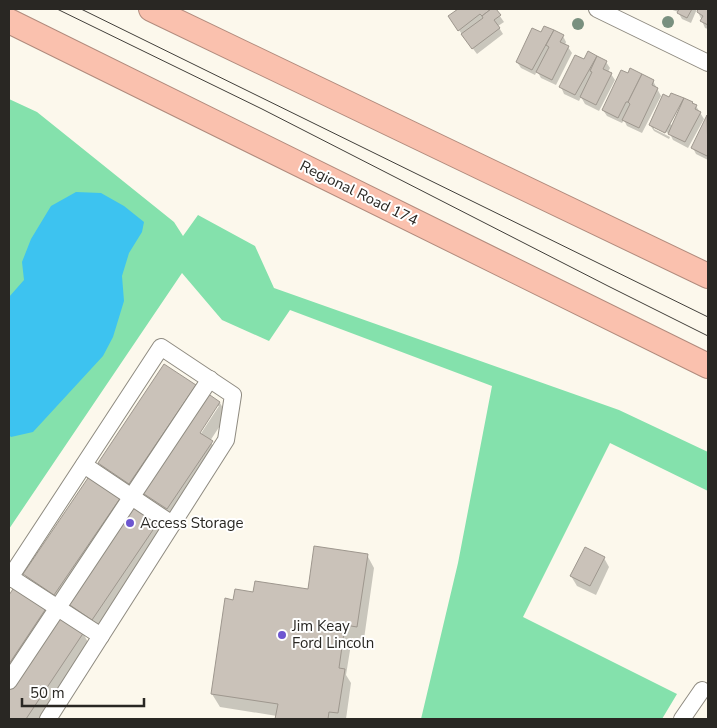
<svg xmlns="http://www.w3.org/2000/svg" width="717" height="728" viewBox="0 0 717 728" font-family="'Nunito Sans',sans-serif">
<rect width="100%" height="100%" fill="#fcf8ec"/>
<!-- green -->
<polygon fill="#84e1ac" points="9,99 37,112 174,222 183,236 198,215 255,246 274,288 619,410 708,452 708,491 610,443 523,617 677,694 662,719 421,719 458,563 492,386 290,310 269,341 222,320 182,273 9,529"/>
<!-- water -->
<polygon fill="#3dc3f0" points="76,192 101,193 124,206 144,222 142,232 129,253 122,276 124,301 113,337 103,356 33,432 11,437 9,435 9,297 24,280 22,262 31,239 51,206"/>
<!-- shadow -->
<g fill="#0003" fill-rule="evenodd">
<polygon points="460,9 495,9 504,22 498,26 503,34 477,54 449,17"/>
<polygon points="670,9 697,9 691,23 682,19 678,12"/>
<polygon points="700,9 708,9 708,29 705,28 702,21 698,12"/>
<polygon points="545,27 563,36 566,42 565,45 568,47 572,53 556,85 541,78 537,71 535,75 521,68 517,62 542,34"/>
<polygon points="588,53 606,62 610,68 608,72 611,74 615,80 599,111 585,104 581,97 579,101 564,94 561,87 584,60"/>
<polygon points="653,81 661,96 642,133 627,126 624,120 622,123 607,116 603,110"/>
<path d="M 676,95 L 696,106 L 704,119 L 688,148 L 673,140 L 671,136 L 672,135 L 654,126 L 654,129 L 670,137 L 669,139 L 654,131 L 650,125 L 670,98 ZM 678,105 L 682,108 L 672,125 L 670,124 Z"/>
<polygon points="708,116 708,160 696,154 693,148"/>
<path d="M 195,386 L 204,401 L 220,403 L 227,415 L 210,441 L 219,455 L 174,521 L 150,505 L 141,490 L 137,496 L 107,476 L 99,463 ZM 216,406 L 219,406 L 198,438 L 196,437 Z"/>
<polygon points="120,497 158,522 165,535 100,632 75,616 68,603 62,607 32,586 24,574"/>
<polygon points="367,555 374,568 364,639 352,638 346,675 351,683 346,719 277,719 277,716 220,707 212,694 234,601 254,593 309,590"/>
<polygon points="604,558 609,567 596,595 577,586 571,576"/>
<polygon points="15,588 83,633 90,646 41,719 9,719 9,597"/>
</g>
<!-- building -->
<g fill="#cac2b9" stroke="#9e978e">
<polygon points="458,9 491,9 482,16 480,14 458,31 448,16"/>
<polygon points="491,9 496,9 501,15 494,20 500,28 472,49 461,34 483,18 482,16"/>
<polygon points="679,9 678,9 692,9 687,18 677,13"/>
<polygon points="698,9 708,9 708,25 700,21 703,16 697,12"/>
<polygon points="544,26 554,30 532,70 516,62 532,28 541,32"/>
<polygon points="554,30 564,35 560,42 569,46 552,80 536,72 549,47 546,45"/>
<polygon points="588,51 597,56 575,95 559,87 575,55 584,59"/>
<polygon points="597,56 607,61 603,69 612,73 596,105 580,97 592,72 590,71"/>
<polygon points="630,68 642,74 628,102 626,102 618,118 602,110 621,70 628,73"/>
<polygon points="642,74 654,80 652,85 658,88 639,128 622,120 630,104 628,102"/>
<polygon points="671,93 684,98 665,133 649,125 663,94 669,97"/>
<polygon points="684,98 693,102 692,103 697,105 695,109 701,112 685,142 668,134"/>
<polygon points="707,115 708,154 707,156 691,148"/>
<polygon points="164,364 196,385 129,484 98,463"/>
<polygon points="207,393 220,402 200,433 213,441 167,509 141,492"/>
<polygon points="90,475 121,497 54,595 23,574"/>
<polygon points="133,504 159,521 92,620 67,603"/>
<polygon points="314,546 368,554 357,627 345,625 339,668 345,669 338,713 329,712 328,719 275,719 278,704 211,694 225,598 233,600 235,589 253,592 255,581 308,589"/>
<polygon points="585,547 605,557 590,586 570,576"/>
<polygon points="15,586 47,607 9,664 9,595"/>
<polygon points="58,615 84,632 26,719 9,719 9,689"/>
</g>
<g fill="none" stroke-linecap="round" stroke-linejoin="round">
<defs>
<g id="minor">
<polyline points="597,9 708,63"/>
<polyline points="84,465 172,524"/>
<polyline points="10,577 101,636"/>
<polyline points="9,579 161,347 233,395 226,440 48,719"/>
<polyline points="9,681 210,379"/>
<polyline points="682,719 702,690"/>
</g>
<g id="highway">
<polyline points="151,9 708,276"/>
<polyline points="9,21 708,366"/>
</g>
</defs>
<!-- minor casing -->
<use href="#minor" stroke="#8f8b81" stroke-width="18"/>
<!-- highway casing -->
<use href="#highway" stroke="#b18b7d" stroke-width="26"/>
<!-- minor -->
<use href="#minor" stroke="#fff" stroke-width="16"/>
<!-- highway -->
<use href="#highway" stroke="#fac1ae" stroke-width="24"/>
<!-- tram -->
<g stroke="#413f3a" stroke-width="1">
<polyline points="57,9 262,109 608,286 708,336"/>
<polyline points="81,9 708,317"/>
</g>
</g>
<!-- trees -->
<g fill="#79907f">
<circle cx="668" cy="22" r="6"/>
<circle cx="578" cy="24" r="6"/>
</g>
<!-- markers -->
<g fill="#6d56d0" stroke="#fff" stroke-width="2">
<circle cx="130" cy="523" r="5"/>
<circle cx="282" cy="635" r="5"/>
</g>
<g text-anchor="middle" stroke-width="4" stroke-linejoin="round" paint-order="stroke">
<!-- street labels -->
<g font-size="15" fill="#292723" stroke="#fff">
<text transform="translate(359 193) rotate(26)" y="5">Regional Road 174</text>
</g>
<!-- poi labels -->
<g font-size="15" fill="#292723" stroke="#fff" text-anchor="start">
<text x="140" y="528">Access Storage</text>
<text x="292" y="631">Jim Keay<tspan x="292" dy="17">Ford Lincoln</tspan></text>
</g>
</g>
<!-- border -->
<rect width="717" height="728" fill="none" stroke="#292723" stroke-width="20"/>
<!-- scale -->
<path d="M22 698v8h122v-8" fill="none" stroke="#292723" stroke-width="2.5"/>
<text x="30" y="698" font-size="15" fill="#292723" stroke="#ffffff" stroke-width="4" paint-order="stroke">50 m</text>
</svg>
